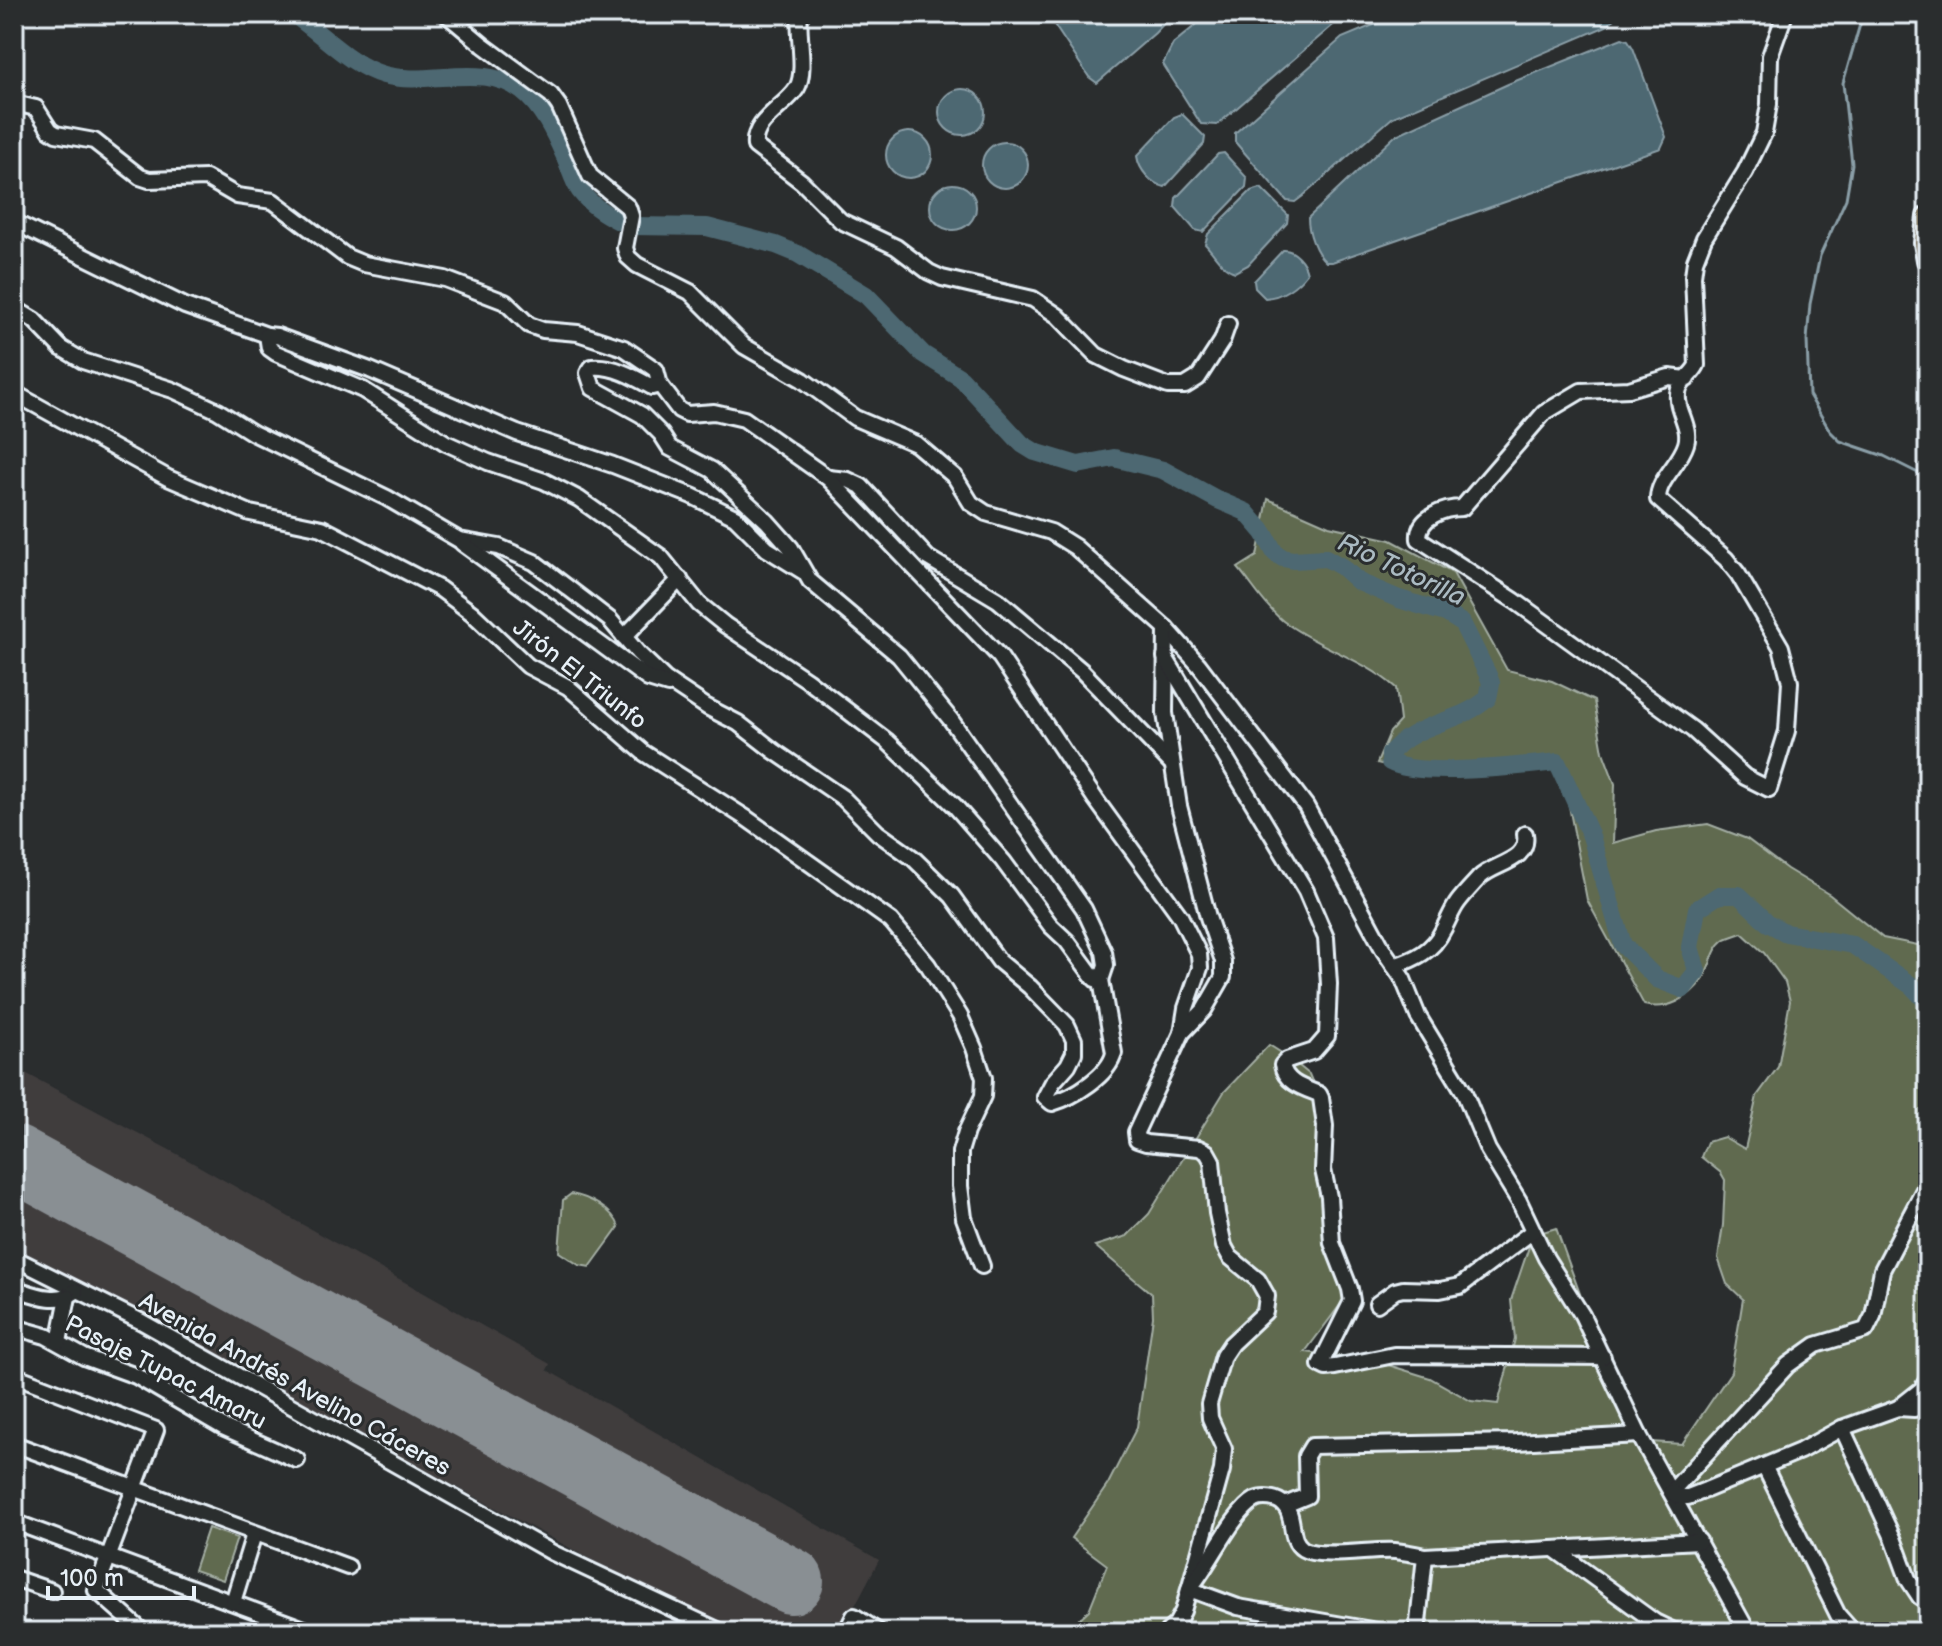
<svg xmlns="http://www.w3.org/2000/svg" width="1942" height="1646" font-family="'Balsamiq Sans',sans-serif">
	<style>
		.built { fill: #403d3e }
		.green { fill: #606a50; stroke: #a4aea4; stroke-width: 2 }
		.water { fill: #4d6872; stroke: #8b9fa8; stroke-width: 2 }
		.lines { fill: none; stroke-linecap: round; stroke-linejoin: round }
		.stream { stroke: #8b9fa8; stroke-width: 3 }
		.river { stroke: #4d6872; stroke-width: 18 }
		.runway { stroke: #898f93; stroke-width: 66 }
		.minor-casing { stroke: #e8f1f8; stroke-width: 20 }
		.highway-casing { stroke: #e8f1f8; stroke-width: 26 }
		.minor { stroke: #2a2d2e; stroke-width: 14 }
		.highway { stroke: #746b52; stroke-width: 20 }
		.labels { text-anchor: middle; stroke-width: 6; stroke-linejoin: round; paint-order: stroke }
		.street-label { font-size: 24px; fill: #e8f1f8; stroke: #2a2d2e }
		.water-label { font-size: 26px; font-style: italic; fill: #aabac2; stroke: #2a2d2e }
	</style>
	<rect width="100%" height="100%" fill="#2a2d2e"/>
	<filter id="ink" filterUnits="userSpaceOnUse"><feTurbulence type="fractalNoise" baseFrequency=".0125" numOctaves="2"/><feDisplacementMap in="SourceGraphic" scale="16" xChannelSelector="R" yChannelSelector="G"/><feConvolveMatrix kernelMatrix="1 2 1 2 8 2 1 2 1" color-interpolation-filters="sRGB"/></filter>
	<g filter="url(#ink)">
		<!-- built -->
		<polygon class="built" points="14,1067 179,1155 550,1364 547,1370 879,1560 841,1632 742,1632 596,1562 14,1248"/>
		<!-- green -->
		<g class="green">
			<path d="M1268,499L1329,526L1391,540L1453,573L1507,670L1552,681L1594,701L1603,752L1615,784L1613,843L1656,831L1708,824L1747,839L1787,869L1830,895L1883,938L1928,947V1632H1065L1089,1610L1107,1565L1071,1538L1108,1484L1137,1427L1153,1317L1152,1294L1095,1246L1127,1236L1149,1214L1224,1092L1269,1045L1288,1057L1309,1074L1319,1098L1327,1229L1349,1293L1305,1352L1372,1360L1430,1378L1471,1401L1498,1404L1515,1339L1511,1300L1533,1235L1556,1228L1614,1387L1651,1442L1682,1444L1731,1372L1743,1299L1727,1284L1718,1258L1723,1225L1725,1180L1721,1173L1701,1157L1707,1142L1724,1137L1745,1149L1757,1096L1778,1067L1790,1001L1785,982L1764,953L1742,933C1737,935 1728,937 1724,940C1712,949 1711,967 1703,979C1689,999 1667,1011 1644,1005L1587,900L1565,785L1554,766C1514,756 1498,775 1463,776C1434,776 1405,770 1377,763L1390,732L1400,721L1396,688C1362,658 1319,648 1283,621C1265,607 1252,584 1238,568L1257,556Z"/>
			<path d="M571,1194C589,1197 614,1210 619,1227L590,1267L579,1265L559,1252L563,1200Z"/>
			<polygon points="208,1528 237,1538 223,1580 194,1570"/>
		</g>
		<!-- water -->
		<g class="water">
			<polygon points="1059,14 1173,14 1155,33 1097,83 1089,77 1053,23"/>
			<polygon points="1209,14 1355,14 1339,20 1217,125 1201,124 1163,64 1173,44"/>
			<polygon points="1400,14 1617,14 1609,25 1393,117 1303,196 1295,202 1287,201 1235,142 1235,133 1342,38"/>
			<path d="M1622,38L1628,40L1633,48L1666,137L1661,148L1332,262H1326C1315,253 1308,232 1308,218L1396,135L1508,84Z"/>
			<circle cx="962" cy="112" r="23"/>
			<path d="M1182,114L1205,137L1204,144L1165,187C1151,184 1139,170 1137,156L1174,117Z"/>
			<circle cx="909" cy="155" r="23"/>
			<circle cx="1005" cy="165" r="23"/>
			<polygon points="1224,153 1247,178 1246,187 1203,232 1195,230 1175,207 1176,198 1218,154"/>
			<circle cx="953" cy="207" r="23"/>
			<path d="M1261,188L1288,215L1287,223L1248,265L1235,272C1221,268 1215,254 1205,244L1208,234L1251,191Z"/>
			<path d="M1283,250C1294,249 1305,262 1307,273C1297,286 1282,297 1265,298L1255,288L1254,281Z"/>
		</g>
		<g class="lines">
			<!-- stream -->
			<g class="stream">
				<polyline points="1863,14 1843,83 1852,164 1846,199 1820,256 1810,304 1807,340 1809,395 1830,431 1840,441 1884,456 1928,478"/>
				<polyline points="1928,677 1926,685 1928,693"/>
			</g>
			<!-- river -->
			<g class="river">
				<path d="M293,14C323,34 349,65 384,75C428,87 483,61 522,91C542,106 555,134 565,157C570,168 573,181 580,191C593,208 610,217 629,226"/>
				<path d="M632,226L707,227L776,245L798,254L866,295L923,354L961,378L1022,444L1035,452L1078,465L1114,458L1163,470L1218,500L1246,512L1264,533L1275,553L1283,558L1293,560L1326,558L1342,567L1359,582L1399,599L1446,613L1462,623L1488,675L1491,683L1488,698C1460,724 1414,722 1390,754V762C1418,778 1522,766 1557,762L1591,836L1623,945L1657,979L1683,989L1697,971L1690,947L1697,909L1719,895H1739L1768,923L1786,933L1853,945L1912,986L1928,1003"/>
			</g>
			<!-- runway -->
			<polyline class="runway" points="14,1158 791,1581"/>
			<defs>
				<g id="minor">
					<polyline points="446,14 483,45 551,95 559,106 590,176 628,207 631,216 625,248 628,257 637,265 690,292 744,346 803,380 855,418 916,444 955,477 971,503 986,513 1051,532 1075,547 1166,628 1199,665 1306,806 1384,951 1403,979 1418,1016 1464,1092 1488,1150 1519,1201 1546,1258 1582,1315 1639,1435 1748,1632"/>
					<path d="M800,14C797,35 807,70 797,88C785,107 752,121 755,146L802,182L841,221L896,247L929,272L942,278L1033,299L1058,316L1096,355L1124,369L1168,386H1185L1198,378L1222,341L1228,324"/>
					<polyline points="14,103 36,108 50,130 56,134 94,141 140,177 149,180 206,178 237,196 273,201 347,257 364,264 445,279 505,302 529,325 543,330 578,333 624,348 656,370 660,385"/>
					<polyline points="14,222 185,306 267,335"/>
					<path d="M14,308L34,320L61,348L83,361L173,390L218,411L253,433L387,498L459,540L499,547L534,562L588,603L610,620L638,653L665,679L707,707L738,723L774,751L843,798L878,833L913,858L952,896L999,961L1030,987L1067,1025L1074,1040V1053L1068,1065L1053,1082L1045,1097L1052,1103C1074,1097 1109,1075 1114,1053L1101,980"/>
					<path d="M1687,379L1669,377L1629,389L1581,391L1544,413L1462,508C1445,508 1417,517 1419,539L1515,601L1693,730L1745,777L1769,789L1787,731L1790,682L1781,647L1738,574L1726,559L1658,499C1658,479 1680,464 1686,444C1692,425 1673,408 1679,389C1682,380 1693,374 1697,365L1693,276L1695,261L1704,238L1745,172L1764,133L1769,104L1770,56L1785,14"/>
					<polyline points="14,393 168,478 250,513 322,528 440,589 472,613 528,666 568,687 644,753 746,818 891,921 928,965 960,1016 974,1048 984,1078 983,1096 966,1132 960,1152 960,1186 964,1218 982,1266"/>
					<polyline points="828,478 848,480 861,486 928,558 998,600 1082,671 1172,764"/>
					<polyline points="462,543 648,679 668,685"/>
					<path d="M804,572L767,549L735,517L692,496L613,465L517,433L370,370L277,336L267,335L269,348L276,353L363,390L446,443L488,462L544,481L579,499L661,557L699,604L725,625L807,680L887,741L955,806L1003,861L1051,926L1067,941L1095,979L1101,980L1106,965L1104,952L1084,909L951,720L899,656L810,581L791,548L767,521L712,470L670,448L661,434L642,415L593,388L588,373L592,367C613,365 634,377 652,387L660,385L679,410L687,414L714,412L744,419L828,478L1000,657L1096,800L1180,916L1199,954L1200,968L1186,1008L1182,1033"/>
					<polyline points="1166,628 1165,713 1179,806 1208,917 1223,961 1223,977 1204,1010 1182,1033 1136,1132 1137,1140 1146,1143 1199,1148 1207,1152 1212,1161 1217,1213 1224,1246 1230,1257 1258,1280 1267,1296 1265,1312 1231,1344 1223,1356 1209,1404 1210,1418 1224,1449 1222,1470 1183,1611 1176,1624 1167,1632"/>
					<polyline points="624,637 680,579"/>
					<path d="M1165,657L1306,891L1326,938L1329,984L1327,1036L1314,1051L1287,1060L1282,1065C1285,1083 1304,1088 1319,1094L1321,1098L1325,1126L1323,1170L1329,1197L1332,1243L1350,1289L1352,1301L1320,1365L1326,1368L1335,1367L1394,1355L1603,1357"/>
					<path d="M1394,966C1415,959 1433,951 1443,930C1448,921 1452,910 1458,902C1464,894 1472,886 1479,878C1493,863 1530,862 1525,834"/>
					<polyline points="14,1258 142,1322 553,1553 722,1632"/>
					<path d="M14,1288C35,1295 57,1305 76,1291"/>
					<polyline points="1377,1304 1395,1291 1403,1289 1440,1290 1460,1286 1533,1231"/>
					<polyline points="14,1327 46,1336 84,1357 136,1376 223,1427 297,1460"/>
					<polyline points="59,1342 68,1297"/>
					<polyline points="14,1375 156,1430 96,1590 143,1632"/>
					<polyline points="1898,1408 1922,1389 1928,1379"/>
					<polyline points="1842,1428 1893,1538 1908,1579 1920,1597 1928,1601"/>
					<polyline points="14,1444 348,1567"/>
					<polyline points="1764,1466 1838,1615 1853,1632"/>
					<polyline points="1671,1492 1788,1365 1816,1345 1866,1330 1873,1316 1882,1270 1928,1182"/>
					<polyline points="1671,1492 1679,1497 1688,1497 1706,1490 1800,1451 1842,1428 1898,1408 1914,1409 1928,1400"/>
					<polyline points="1285,1505 1307,1496 1306,1456 1312,1446 1516,1442 1639,1435"/>
					<polyline points="14,1522 312,1632"/>
					<polyline points="1554,1549 1655,1622 1676,1632"/>
					<polyline points="14,1578 52,1591"/>
					<polyline points="233,1602 254,1534"/>
					<polyline points="846,1632 854,1616 879,1632"/>
					<path d="M1383,1632L1238,1607L1189,1589C1208,1568 1233,1512 1255,1500C1263,1496 1278,1498 1284,1505C1296,1516 1288,1540 1303,1549C1319,1559 1374,1549 1395,1551C1405,1552 1415,1554 1425,1556L1699,1541"/>
					<polyline points="1417,1632 1425,1556"/>
				</g>
				<polyline id="highway" points="1928,217 1925,243 1928,260"/>
			</defs>
			<!-- minor casing -->
			<use href="#minor" class="minor-casing"/>
			<!-- highway casing -->
			<use href="#highway" class="highway-casing"/>
			<!-- minor -->
			<use href="#minor" class="minor"/>
			<!-- highway -->
			<use href="#highway" class="highway"/>
		</g>
	</g>
	<g class="labels">
		<!-- street labels -->
		<g class="street-label">
			<text transform="translate(580 674) rotate(38)" y="8">Jirón El Triunfo</text>
			<text transform="translate(166 1372) rotate(27)" y="8">Pasaje Tupac Amaru</text>
			<text transform="translate(295 1384) rotate(29)" y="8">Avenida Andrés Avelino Cáceres</text>
		</g>
		<!-- water labels -->
		<g class="water-label">
			<text transform="translate(1402 569) rotate(25)" y="9">Rio Totorilla</text>
		</g>
	</g>
	<!-- margin -->
	<rect width="1942" height="1646" fill="none" stroke="#2a2d2e" stroke-width="48"/>
	<rect x="24" y="24" width="1894" height="1598" fill="none" stroke="#e8f1f8" stroke-width="3" filter="url(#ink)"/>
	<!-- scale -->
	<path d="M48 1586v12h146v-12" fill="none" stroke="#e8f1f8" stroke-width="4"/>
	<text x="60" y="1586" font-size="24" fill="#e8f1f8" stroke="#2a2d2e" stroke-width="6" paint-order="stroke">100 m</text>
</svg>
